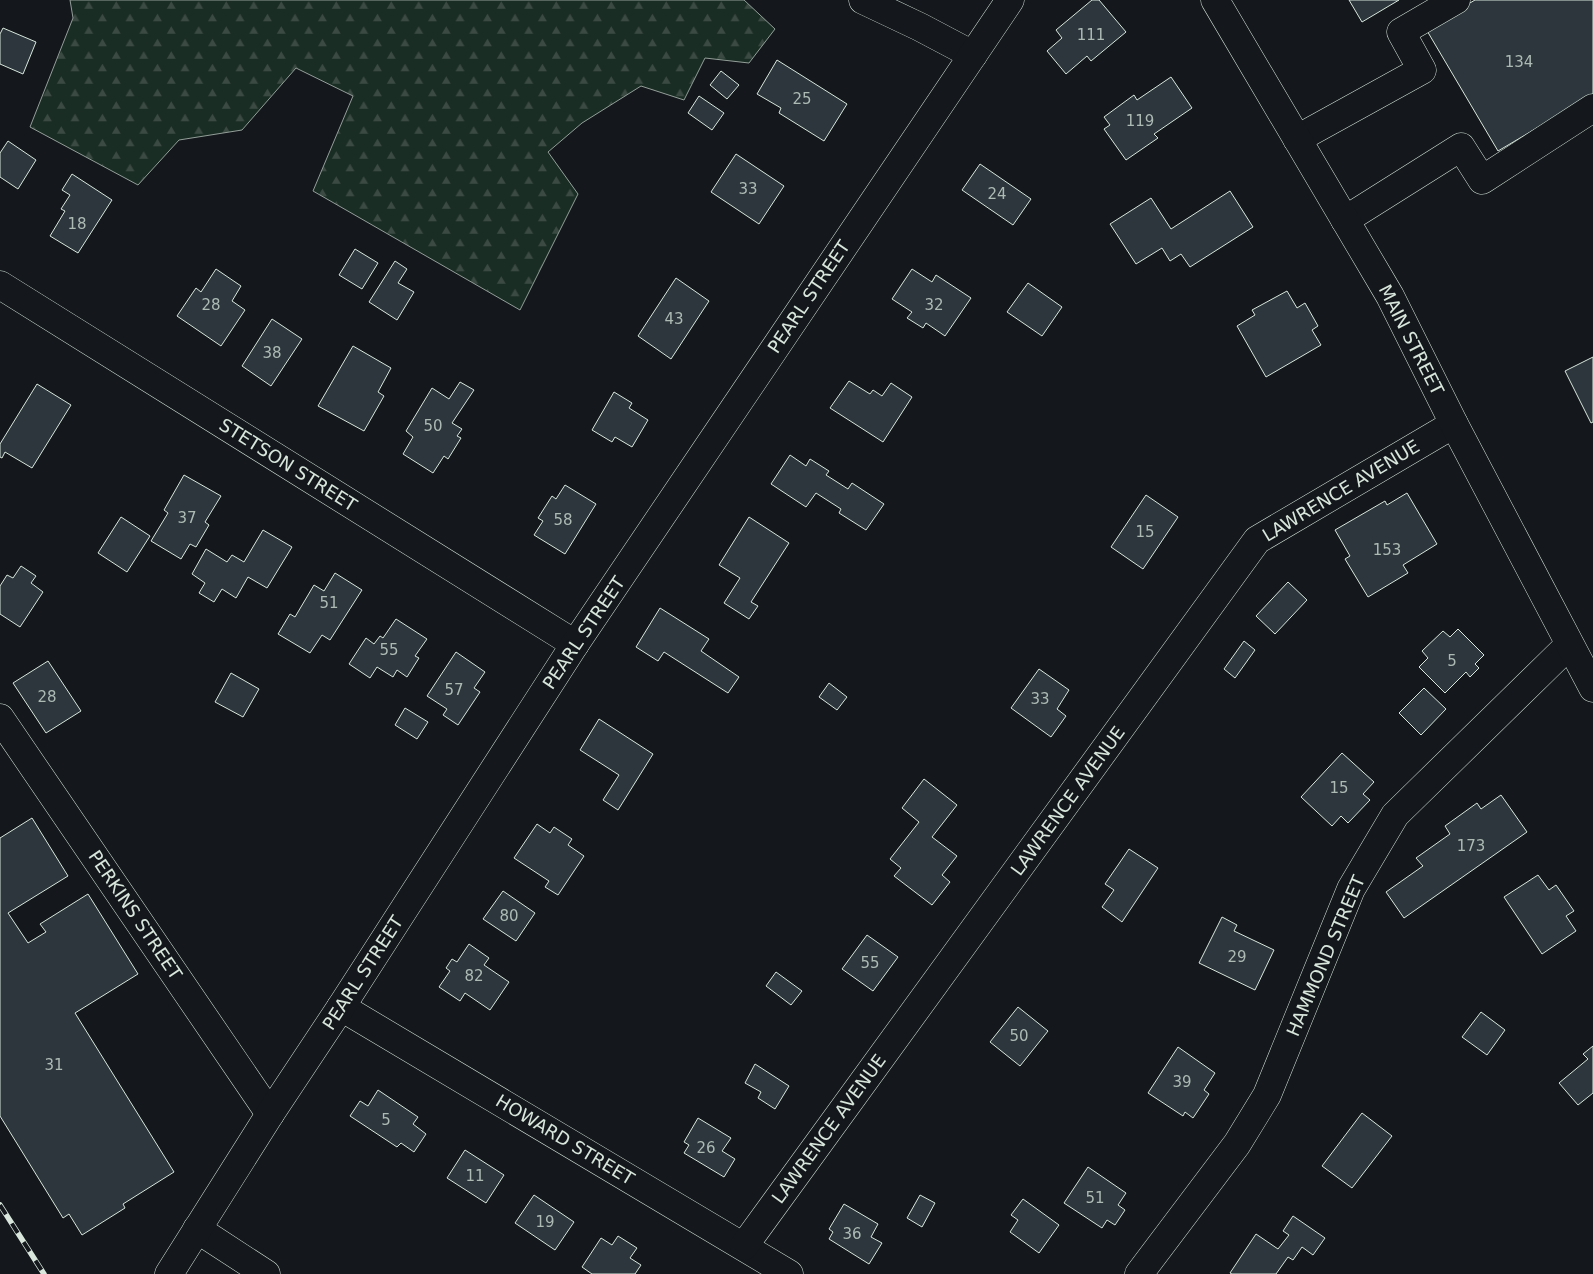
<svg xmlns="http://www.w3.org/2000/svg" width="1593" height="1274" font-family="'DejaVu Sans',sans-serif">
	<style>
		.forest { fill: url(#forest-firs); stroke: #939e99 }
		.building { fill: #2c363c; stroke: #d8e6dc }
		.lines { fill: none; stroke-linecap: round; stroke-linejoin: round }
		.minor-casing { stroke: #d8e6dc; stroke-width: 29 }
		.major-casing { stroke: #d8e6dc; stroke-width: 29 }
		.minor { stroke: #14181c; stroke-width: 28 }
		.major { stroke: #14181c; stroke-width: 28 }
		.rail-casing { stroke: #d8e6dc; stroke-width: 5.5 }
		.rail { stroke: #14181c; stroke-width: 4; stroke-dasharray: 11; stroke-linecap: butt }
		.labels { text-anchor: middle; stroke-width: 4; stroke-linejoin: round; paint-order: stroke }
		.number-label { font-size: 15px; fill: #adbab4 }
		.street-label { font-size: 18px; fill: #d8e6dc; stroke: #14181c }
	</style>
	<defs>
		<pattern id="forest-firs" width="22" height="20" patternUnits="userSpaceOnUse" patternTransform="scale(1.25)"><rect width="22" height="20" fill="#1a2d24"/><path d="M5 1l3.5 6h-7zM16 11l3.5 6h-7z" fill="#3b4b43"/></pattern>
	</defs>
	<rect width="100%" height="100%" fill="#14181c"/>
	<!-- forest -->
	<polygon class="forest" points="70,0 744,0 775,29 749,63 705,58 684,100 641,86 582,123 548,152 578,194 520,310 313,191 353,96 296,68 242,130 179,140 138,185 30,127 73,18"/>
	<!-- building -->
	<g class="building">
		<polygon points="1092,0 1099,0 1126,32 1091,61 1087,56 1066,74 1047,51 1062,38 1056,30"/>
		<polygon points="1349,0 1399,0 1362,22"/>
		<polygon points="1475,0 1593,0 1593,95 1498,151 1426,29"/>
		<polygon points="3,28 36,42 23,74 0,64 0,34"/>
		<polygon points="777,60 847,104 824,141 779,113 781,108 757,94"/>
		<polygon points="721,71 739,85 727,99 710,85"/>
		<polygon points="1171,77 1192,108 1154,134 1158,138 1126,160 1104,129 1110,125 1104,117 1134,95 1137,100"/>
		<polygon points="699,96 724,113 712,130 688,113"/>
		<polygon points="8,141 36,160 18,189 0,177 0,153"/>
		<polygon points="736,154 784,186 759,224 711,192"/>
		<polygon points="980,164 1031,199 1013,225 962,190"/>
		<polygon points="72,174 112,200 78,253 50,236 65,211 61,209 70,195 62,190"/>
		<polygon points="1230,191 1253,227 1190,267 1181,254 1170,261 1162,248 1136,264 1110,224 1151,198 1171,229"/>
		<polygon points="355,249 378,263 362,289 339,275"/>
		<polygon points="395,261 407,269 398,283 414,292 397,320 369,302"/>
		<polygon points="216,269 241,286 232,301 245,310 221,346 177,316 196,288 201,292"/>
		<polygon points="912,269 932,282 936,275 971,298 945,336 926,323 923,328 907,318 912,312 892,299"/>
		<polygon points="676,278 709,301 671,359 638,336"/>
		<polygon points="1028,283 1062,307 1042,336 1007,312"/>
		<polygon points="1287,291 1297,308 1305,303 1318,326 1312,330 1321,345 1266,377 1237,326 1255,315 1252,310"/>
		<polygon points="272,319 302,339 271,386 242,366"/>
		<polygon points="353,346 391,368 378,392 384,396 364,431 318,406"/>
		<polygon points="1593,357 1593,422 1591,423 1565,371"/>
		<polygon points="849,381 870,394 873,390 882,396 891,383 912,397 883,442 830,408"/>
		<polygon points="460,382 474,390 452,423 462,429 457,436 461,438 448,459 444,456 433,473 403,454 413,437 406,431 432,388 449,399"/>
		<polygon points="37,384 71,405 32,468 5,452 2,458 0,457 0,444"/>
		<polygon points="614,392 632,403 629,408 648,420 632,447 615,437 612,442 592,430"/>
		<polygon points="790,455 806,466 810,459 829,471 826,475 848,489 852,483 884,504 866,530 839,513 841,509 816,493 806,507 771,484"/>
		<polygon points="184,475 221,496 205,522 209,525 196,547 190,544 181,559 151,541 168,513 164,510"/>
		<polygon points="565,485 596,504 565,554 534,535 543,521 538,518 552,496 556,499"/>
		<polygon points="1407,493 1437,544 1403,565 1408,573 1368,597 1345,559 1350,556 1335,530 1385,501 1387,505"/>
		<polygon points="1146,495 1178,517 1143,569 1111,547"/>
		<polygon points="121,517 150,536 127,572 98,553"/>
		<polygon points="749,517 789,543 751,602 758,606 749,619 724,603 740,578 719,565"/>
		<polygon points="263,530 292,547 267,588 248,577 236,598 222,589 214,602 199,593 205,583 192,574 206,549 227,562 232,555 244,562"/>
		<polygon points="21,566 36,576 31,583 43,592 20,627 0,614 0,586 7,575 13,578"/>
		<polygon points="335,573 362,590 330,640 322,635 310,653 278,634 290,614 295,617 314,585 324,591"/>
		<polygon points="1288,582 1307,600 1275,634 1256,616"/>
		<polygon points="660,608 709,639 701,651 739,677 728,693 664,652 658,661 636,647"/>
		<polygon points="396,619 427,639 415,656 419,658 407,677 397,670 393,677 377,667 370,678 349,664 366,638 374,644 380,636 383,638"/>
		<polygon points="1458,629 1484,655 1475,664 1479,668 1470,677 1466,672 1445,693 1419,667 1428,658 1422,651 1443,631 1450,637"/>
		<polygon points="1244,641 1255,650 1235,678 1224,669"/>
		<polygon points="456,652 485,672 474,688 480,692 458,725 443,715 447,709 427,696"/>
		<polygon points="48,661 81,711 46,733 13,683"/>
		<polygon points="1039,669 1069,690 1057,709 1066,716 1051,737 1011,708"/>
		<polygon points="231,673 259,689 243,717 215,702"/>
		<polygon points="829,683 847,697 837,710 819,697"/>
		<polygon points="1424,688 1446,709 1421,735 1399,713"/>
		<polygon points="405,708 428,722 417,739 395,725"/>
		<polygon points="599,719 653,754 618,810 603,800 619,775 580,750"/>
		<polygon points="1342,753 1374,782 1363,794 1370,800 1348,823 1341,816 1332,826 1301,797"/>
		<polygon points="924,779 957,805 932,837 957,856 942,875 950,882 932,905 894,876 901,868 890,859 919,822 902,808"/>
		<polygon points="1501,795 1527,832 1404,918 1386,892 1423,866 1416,858 1450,834 1445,826 1477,803 1481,809"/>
		<polygon points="32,818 68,876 8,913 28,943 46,932 40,924 88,894 138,974 75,1013 174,1172 123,1204 125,1208 82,1235 69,1214 63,1218 0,1116 0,838"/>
		<polygon points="537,824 550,833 554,827 572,839 568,845 584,856 558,895 545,887 549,881 514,858"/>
		<polygon points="1129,849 1158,868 1122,922 1102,907 1114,890 1105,884"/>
		<polygon points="1538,875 1549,890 1556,885 1574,911 1566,916 1576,931 1542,954 1504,897"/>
		<polygon points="503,891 535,913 516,941 483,919"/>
		<polygon points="1222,917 1237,925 1234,931 1274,950 1255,990 1199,963"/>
		<polygon points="867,935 898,957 873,991 842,969"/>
		<polygon points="469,944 489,958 484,965 509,982 490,1010 465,993 460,1001 439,987 450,971 446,968 452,959 457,962"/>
		<polygon points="776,972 802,991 791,1005 766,986"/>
		<polygon points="1018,1007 1048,1031 1020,1066 990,1042"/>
		<polygon points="1481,1012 1505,1030 1487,1055 1462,1037"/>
		<polygon points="1593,1046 1593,1093 1578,1105 1559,1083 1588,1059 1583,1054"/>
		<polygon points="1178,1047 1215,1073 1204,1090 1209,1094 1193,1118 1185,1112 1183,1116 1148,1093"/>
		<polygon points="755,1064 789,1086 775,1109 758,1098 761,1092 745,1083"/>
		<polygon points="378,1090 418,1117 413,1124 426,1134 414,1152 401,1143 397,1147 350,1116 360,1101 368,1106"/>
		<polygon points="1362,1113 1392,1136 1352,1188 1322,1166"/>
		<polygon points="698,1118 731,1138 722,1151 735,1159 724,1177 684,1153 689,1145 684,1142"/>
		<polygon points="465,1150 504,1175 486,1203 447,1178"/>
		<polygon points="1088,1167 1126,1193 1118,1205 1125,1210 1115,1225 1107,1220 1102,1228 1064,1203"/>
		<polygon points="534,1195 574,1222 555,1250 515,1223"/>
		<polygon points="920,1195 935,1203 922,1227 907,1218"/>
		<polygon points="1023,1199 1059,1225 1039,1253 1010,1232 1018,1220 1011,1215"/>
		<polygon points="844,1204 878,1224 871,1237 882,1243 869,1264 829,1239 833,1232 829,1229"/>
		<polygon points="1293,1216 1325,1238 1313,1255 1302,1247 1293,1260 1288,1257 1276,1274 1232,1274 1230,1273 1256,1234 1278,1249 1289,1235 1283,1231"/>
		<polygon points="618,1236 637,1248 630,1258 641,1265 635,1274 592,1274 582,1267 601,1238 612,1245"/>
	</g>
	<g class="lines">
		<defs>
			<g id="minor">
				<polyline points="863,0 920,27 973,55"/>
				<polyline points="1297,139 1422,70 1401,32 1456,0"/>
				<polyline points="1345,220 1461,147 1482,180 1593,108"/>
				<polyline points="0,285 575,644"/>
				<polyline points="0,718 270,1114"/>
				<polyline points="341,1007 789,1274"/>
				<polyline points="197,1229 266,1274"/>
				<polyline points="744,1246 1257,540 1454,424"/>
				<polyline points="169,1274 270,1114 341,1007 575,644 1010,0"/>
				<polyline points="1139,1274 1237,1144 1267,1095 1351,889 1395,815 1569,645"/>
			</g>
			<polyline id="major" points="1215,0 1390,296 1454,424 1593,688"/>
		</defs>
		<!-- minor casing -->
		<use href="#minor" class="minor-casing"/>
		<!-- major casing -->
		<use href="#major" class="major-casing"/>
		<!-- minor -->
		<use href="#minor" class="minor"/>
		<!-- major -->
		<use href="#major" class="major"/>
		<defs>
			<polyline id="rail" points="0,1205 44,1274"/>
		</defs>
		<!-- rail casing -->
		<use href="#rail" class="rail-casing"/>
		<!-- rail -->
		<use href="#rail" class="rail"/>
	</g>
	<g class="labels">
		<!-- number labels -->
		<g class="number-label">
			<text x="1091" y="40">111</text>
			<text x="1519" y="67">134</text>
			<text x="802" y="104">25</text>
			<text x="1140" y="126">119</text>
			<text x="748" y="194">33</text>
			<text x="997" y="199">24</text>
			<text x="77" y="229">18</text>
			<text x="211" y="310">28</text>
			<text x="934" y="310">32</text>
			<text x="674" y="324">43</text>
			<text x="272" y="358">38</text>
			<text x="433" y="431">50</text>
			<text x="187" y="523">37</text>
			<text x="563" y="525">58</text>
			<text x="1145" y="537">15</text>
			<text x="1387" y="555">153</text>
			<text x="329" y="608">51</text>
			<text x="389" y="655">55</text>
			<text x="1452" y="666">5</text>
			<text x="454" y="695">57</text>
			<text x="47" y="702">28</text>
			<text x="1040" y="704">33</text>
			<text x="1339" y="793">15</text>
			<text x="1471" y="851">173</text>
			<text x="509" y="921">80</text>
			<text x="1237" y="962">29</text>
			<text x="870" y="968">55</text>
			<text x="474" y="981">82</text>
			<text x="1019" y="1041">50</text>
			<text x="54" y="1070">31</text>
			<text x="1182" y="1087">39</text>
			<text x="386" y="1125">5</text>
			<text x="706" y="1153">26</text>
			<text x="475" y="1181">11</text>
			<text x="1095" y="1203">51</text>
			<text x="545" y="1227">19</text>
			<text x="852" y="1239">36</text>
		</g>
		<!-- street labels -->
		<g class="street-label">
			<text transform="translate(809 297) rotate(-56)" y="6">PEARL STREET</text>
			<text transform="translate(1411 340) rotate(63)" y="6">MAIN STREET</text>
			<text transform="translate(288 465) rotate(32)" y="6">STETSON STREET</text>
			<text transform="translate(1341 491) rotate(-31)" y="6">LAWRENCE AVENUE</text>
			<text transform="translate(584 633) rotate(-56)" y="6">PEARL STREET</text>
			<text transform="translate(1068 801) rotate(-54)" y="6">LAWRENCE AVENUE</text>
			<text transform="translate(135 915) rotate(56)" y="6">PERKINS STREET</text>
			<text transform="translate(1326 956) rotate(-67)" y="6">HAMMOND STREET</text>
			<text transform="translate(363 973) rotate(-57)" y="6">PEARL STREET</text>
			<text transform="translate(829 1129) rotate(-54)" y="6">LAWRENCE AVENUE</text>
			<text transform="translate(565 1140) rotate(31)" y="6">HOWARD STREET</text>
		</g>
	</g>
</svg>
